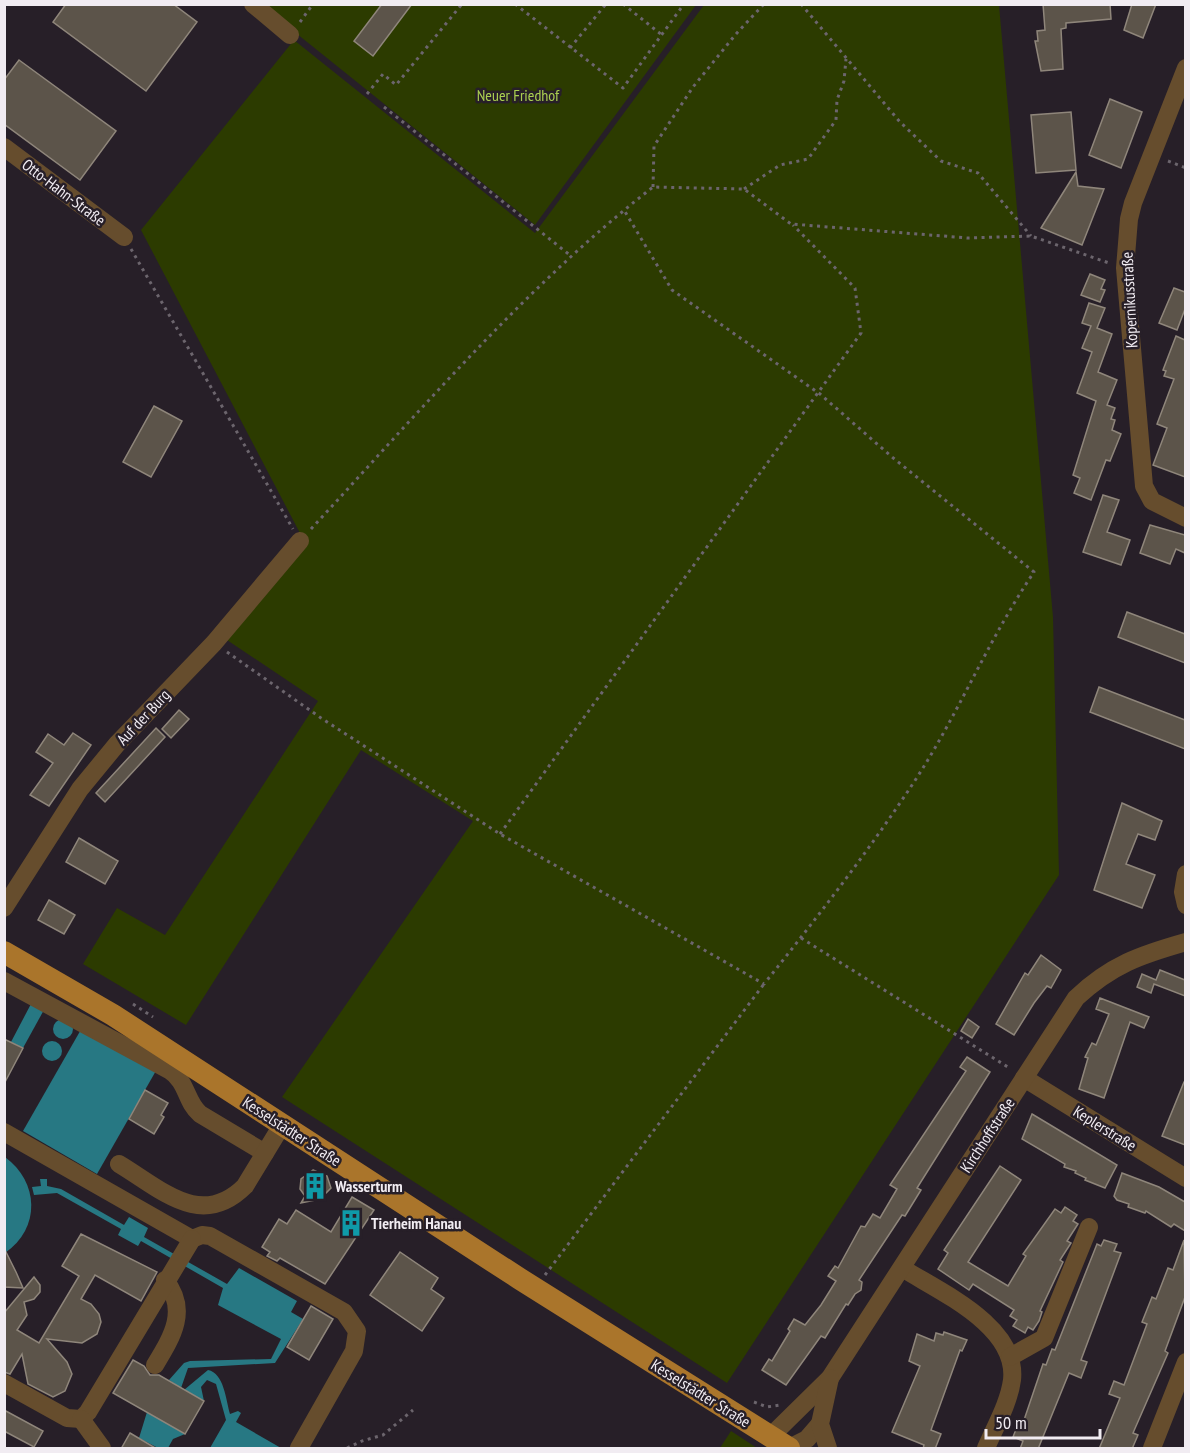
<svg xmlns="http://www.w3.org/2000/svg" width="1190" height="1453" font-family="'PT Sans Narrow',sans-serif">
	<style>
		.green { fill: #2c3b00 }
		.water { fill: #277883 }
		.building { fill: #5c544a; stroke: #8f867b; stroke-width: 1.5 }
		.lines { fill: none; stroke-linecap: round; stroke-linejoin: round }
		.path { stroke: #6c656d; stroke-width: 3; stroke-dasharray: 3 4.5; stroke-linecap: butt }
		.minor { stroke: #664d2d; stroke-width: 18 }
		.major { stroke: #aa752b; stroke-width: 22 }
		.labels { text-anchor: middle; stroke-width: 5; stroke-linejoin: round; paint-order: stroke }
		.park-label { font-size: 16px; fill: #aacf50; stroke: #271f28 }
		.street-label { font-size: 16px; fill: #f1ecf2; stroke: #271f28 }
		.poi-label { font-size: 16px; font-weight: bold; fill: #f1ecf2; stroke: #271f28; text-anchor: start }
	</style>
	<rect width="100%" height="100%" fill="#271f28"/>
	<!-- green -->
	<g class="green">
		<polygon points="261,5 696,5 535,225"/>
		<polygon points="704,5 999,5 1053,617 1059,875 727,1383 282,1097 473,821 361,750 186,1025 83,964 117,908 165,935 318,701 221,636 302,537 141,230 294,40 535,233"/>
		<polygon points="731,1431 757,1448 720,1448"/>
	</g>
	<!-- water -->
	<g class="water">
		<polygon points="32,1002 45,1008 23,1048 11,1042"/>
		<circle cx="63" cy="1029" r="10"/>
		<polygon points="83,1026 157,1069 97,1174 23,1131"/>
		<circle cx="52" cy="1051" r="10"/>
		<path d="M5,1157C39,1182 41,1228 5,1253Z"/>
		<polygon points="40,1179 47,1179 47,1186 61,1189 124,1225 129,1217 148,1228 144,1237 227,1284 239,1268 297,1301 291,1312 303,1319 275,1363 188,1368 181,1388 169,1380 184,1363 190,1361 271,1359 281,1339 218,1305 223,1288 141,1241 138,1246 118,1235 121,1229 57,1193 34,1195 32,1187 41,1186"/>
		<path d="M208,1370C224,1373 226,1400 230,1414L238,1411L241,1413L236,1422L281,1448H210L226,1420L216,1384L207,1380L201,1387L204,1401L184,1390Z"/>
		<polygon points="147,1412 185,1434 173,1439 168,1448 158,1448 139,1438"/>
	</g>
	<!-- building -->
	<g class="building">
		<polygon points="66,4 173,4 197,22 146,91 53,22"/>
		<polygon points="382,4 412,4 373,56 354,41"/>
		<polygon points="1043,4 1110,4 1111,19 1066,23 1066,28 1061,29 1063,69 1041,71 1035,41 1038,41 1037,31 1045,30"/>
		<polygon points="1132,4 1156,4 1143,38 1124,30"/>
		<polygon points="19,60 116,131 80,180 4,124 4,80"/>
		<polygon points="1110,99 1142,112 1121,168 1089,155"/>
		<polygon points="1071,112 1076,170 1036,173 1031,115"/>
		<polygon points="1076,172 1078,186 1104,189 1082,245 1041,228"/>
		<polygon points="1090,274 1105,280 1101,289 1105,290 1100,302 1081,295"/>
		<polygon points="1174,288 1185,292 1185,309 1177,330 1159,323"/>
		<polygon points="1089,303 1105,308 1097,328 1112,334 1098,372 1117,380 1107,405 1115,408 1111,419 1115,420 1112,430 1121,434 1110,461 1106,460 1091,500 1074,493 1080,478 1073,475 1096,401 1077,393 1092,352 1082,348 1091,326 1082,323"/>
		<polygon points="1176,336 1185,340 1185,477 1153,465 1167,428 1157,424 1174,379 1164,376 1166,371 1163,370"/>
		<polygon points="154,406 182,421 151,477 123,462"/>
		<polygon points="1103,495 1119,500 1107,532 1130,540 1121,565 1083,552"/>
		<polygon points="1150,525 1185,535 1185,553 1176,549 1170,564 1140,553"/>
		<polygon points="1127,612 1185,634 1185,663 1118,637"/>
		<polygon points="1099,687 1185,720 1185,749 1090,712"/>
		<polygon points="179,710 189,719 171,738 162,729"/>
		<polygon points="156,728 165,737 105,802 96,793"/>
		<polygon points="73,733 91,745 49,806 30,795 53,763 36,752 48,734 64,745"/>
		<polygon points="1122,803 1162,821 1155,840 1138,834 1126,864 1155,875 1142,908 1094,890"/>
		<polygon points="79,838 118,861 105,884 66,862"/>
		<polygon points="49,900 75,915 64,934 38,920"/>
		<polygon points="1041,955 1061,970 1051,988 1047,986 1034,1003 1014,1035 996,1024 1025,973 1028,975"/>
		<polygon points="1160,970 1185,980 1185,996 1154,984 1151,993 1137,987 1142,974 1156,980"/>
		<polygon points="1100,998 1149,1017 1144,1028 1130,1022 1104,1098 1079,1089 1088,1058 1085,1057 1092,1043 1096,1045 1109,1014 1096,1009"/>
		<polygon points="968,1019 979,1027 972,1038 961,1031"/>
		<polygon points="4,1039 23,1048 4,1084"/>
		<polygon points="967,1057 990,1072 917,1188 921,1190 905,1216 902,1215 859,1280 862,1282 861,1290 855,1294 848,1305 846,1304 825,1338 821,1336 786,1385 762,1370 769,1359 772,1361 790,1331 788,1329 794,1319 805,1325 821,1305 836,1281 828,1276 835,1266 838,1268 861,1226 865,1227 873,1214 880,1218 897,1189 890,1185 966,1071 960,1067"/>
		<polygon points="1184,1082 1185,1082 1185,1145 1162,1136"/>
		<polygon points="145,1090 168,1103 161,1115 164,1117 154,1134 129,1119"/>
		<polygon points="1032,1114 1117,1165 1105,1188 1085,1180 1086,1178 1075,1173 1076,1171 1064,1167 1065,1164 1022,1139"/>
		<polygon points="1000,1166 1021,1180 968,1262 1008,1286 1026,1256 1023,1254 1055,1209 1061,1213 1065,1207 1077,1215 1073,1221 1078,1224 1067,1241 1071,1243 1060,1260 1063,1262 1040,1311 1042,1312 1039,1321 1033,1330 1028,1327 1025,1333 1013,1326 1017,1320 1010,1316 1014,1310 973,1284 969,1290 938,1269 948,1253 944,1250"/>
		<polygon points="313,1170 327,1176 331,1188 320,1199 301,1203 305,1196 300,1189 301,1179"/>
		<polygon points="1122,1173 1159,1187 1185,1202 1185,1231 1174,1224 1171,1227 1146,1211 1145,1213 1128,1207 1129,1204 1117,1200 1114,1196"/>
		<polygon points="352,1197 374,1210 325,1284 280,1258 277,1261 267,1256 270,1252 262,1247 279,1219 287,1224 296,1210 331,1232"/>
		<polygon points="81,1234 157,1272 141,1301 95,1275 81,1299 91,1304 99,1314 101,1322 97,1334 82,1343 47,1339 67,1362 72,1374 65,1391 53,1397 28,1384 22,1354 10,1374 4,1372 4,1313 34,1277 40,1285 40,1292 34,1299 24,1302 27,1315 17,1330 39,1343 79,1276 62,1266"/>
		<polygon points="1104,1240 1117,1244 1114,1251 1121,1253 1081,1360 1087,1362 1081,1378 1069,1373 1038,1449 1020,1449 1023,1441 1013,1437 1018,1424 1022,1426 1043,1364 1046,1365 1052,1349 1055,1350 1097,1244 1101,1246"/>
		<polygon points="1184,1240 1185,1297 1165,1351 1168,1353 1133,1433 1138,1435 1132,1449 1099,1449 1120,1398 1109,1394 1114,1381 1124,1385 1147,1324 1142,1322 1152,1297 1156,1299 1168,1268 1173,1270"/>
		<polygon points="4,1248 16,1272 23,1288 4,1287"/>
		<polygon points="400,1252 438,1278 431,1289 444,1298 422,1331 370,1295"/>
		<polygon points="311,1306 333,1319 309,1360 287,1347"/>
		<polygon points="944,1332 967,1340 962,1351 960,1350 931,1430 941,1434 935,1449 923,1449 924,1445 892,1432 920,1366 909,1361 917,1334 934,1341 936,1333 943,1335"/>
		<polygon points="133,1360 144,1366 150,1375 159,1375 204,1401 185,1434 113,1393"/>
		<polygon points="4,1410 43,1431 34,1447 4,1431"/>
		<polygon points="130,1433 157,1449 121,1449"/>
	</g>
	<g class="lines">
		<!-- path -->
		<g class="path">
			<polyline points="515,4 623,88 684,4"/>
			<polyline points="623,4 662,35"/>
			<polyline points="801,4 900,122 941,161 978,173 1031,236"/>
			<polyline points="300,22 313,4"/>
			<polyline points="570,48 606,4"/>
			<polyline points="367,94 383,74 396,85 462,4"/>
			<polyline points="384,107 571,256"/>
			<polyline points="1168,161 1186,168"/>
			<polyline points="653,187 654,146 693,87 736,34 764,4"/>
			<polyline points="744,189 780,165 808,159 836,120 837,100 844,81 846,59"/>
			<polyline points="131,249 293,529"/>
			<path d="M311,529C420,411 526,286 653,187L744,189L791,224L968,238L1031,236L1109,263"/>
			<path d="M227,652L321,718L500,834L764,984C816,919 868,852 914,782C958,715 988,640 1034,572L892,457L820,394L672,290L624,210"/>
			<polyline points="500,834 861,333 855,288 793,225"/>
			<polyline points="801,938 1011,1069"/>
			<polyline points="133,1004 153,1017"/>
			<polyline points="545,1275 764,984"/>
			<polyline points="754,1402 767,1407 780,1405"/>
			<polyline points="347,1448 362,1441 383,1435 413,1410"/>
		</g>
		<!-- minor -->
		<g class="minor">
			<polyline points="253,4 290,35"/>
			<polyline points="1186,68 1133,203 1129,219 1125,268 1144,486 1152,501 1186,518"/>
			<polyline points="4,147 124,237"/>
			<polyline points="1186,874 1183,892 1186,905"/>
			<polyline points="4,908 80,789 117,744 214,643 300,541"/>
			<path d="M4,981L169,1070C188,1082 185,1101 200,1114L265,1153"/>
			<polyline points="1024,1078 1186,1178"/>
			<polyline points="4,1132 192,1239 202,1235 210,1236 344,1312 357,1331 354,1351 299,1448"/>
			<path d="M119,1164C161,1189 201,1230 245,1186L282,1125"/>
			<path d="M902,1268C940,1292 1018,1326 1012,1380C1009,1403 995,1427 986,1448"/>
			<polyline points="1010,1357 1044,1338 1089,1227"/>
			<path d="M155,1365C172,1337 189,1310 165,1280"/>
			<polyline points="4,1383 67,1418 81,1419 88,1412 192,1239"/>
			<polyline points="81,1419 102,1448"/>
			<path d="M770,1437L830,1378L1076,998C1111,965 1140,955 1186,942"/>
			<polyline points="789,1448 807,1439 820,1424"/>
			<polyline points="828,1448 820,1424 830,1378"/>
			<polyline points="1152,1448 1186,1362"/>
		</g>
		<!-- major -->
		<polyline class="major" points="4,952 113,1015 520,1279 789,1448"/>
	</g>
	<!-- icons -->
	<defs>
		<symbol id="building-bare" viewBox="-9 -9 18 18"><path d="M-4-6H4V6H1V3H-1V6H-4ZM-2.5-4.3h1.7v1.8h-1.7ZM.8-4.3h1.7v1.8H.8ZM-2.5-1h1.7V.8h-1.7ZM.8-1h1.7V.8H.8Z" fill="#0f9aa8" stroke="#271f28" stroke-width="2.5" paint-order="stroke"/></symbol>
	</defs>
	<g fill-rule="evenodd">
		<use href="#building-bare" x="296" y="1167" width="38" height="38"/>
		<use href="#building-bare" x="332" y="1204" width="38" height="38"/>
	</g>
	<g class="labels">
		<!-- park labels -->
		<g class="park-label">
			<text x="518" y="101">Neuer Friedhof</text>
		</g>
		<!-- street labels -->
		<g class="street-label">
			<text transform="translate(64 192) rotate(37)" y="6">Otto-Hahn-Straße</text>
			<text transform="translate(1129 300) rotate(-93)" y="6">Kopernikusstraße</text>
			<text transform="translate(143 717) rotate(-47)" y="6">Auf der Burg</text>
			<text transform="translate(1105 1128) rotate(32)" y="6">Keplerstraße</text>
			<text transform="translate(292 1131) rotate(33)" y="6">Kesselstädter Straße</text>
			<text transform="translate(987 1135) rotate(-57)" y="6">Kirchhoffstraße</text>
			<text transform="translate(701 1393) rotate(32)" y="6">Kesselstädter Straße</text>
		</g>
		<!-- poi labels -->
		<g class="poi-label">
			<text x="335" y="1192">Wasserturm</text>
			<text x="371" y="1229">Tierheim Hanau</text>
		</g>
	</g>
	<!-- border -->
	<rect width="1190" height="1453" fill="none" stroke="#f1ecf2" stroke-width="12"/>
	<!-- scale -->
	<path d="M986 1429v9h114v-9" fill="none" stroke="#f1ecf2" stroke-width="3"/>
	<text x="995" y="1429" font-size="18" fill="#f1ecf2" stroke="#271f28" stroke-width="4.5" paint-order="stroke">50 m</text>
</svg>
